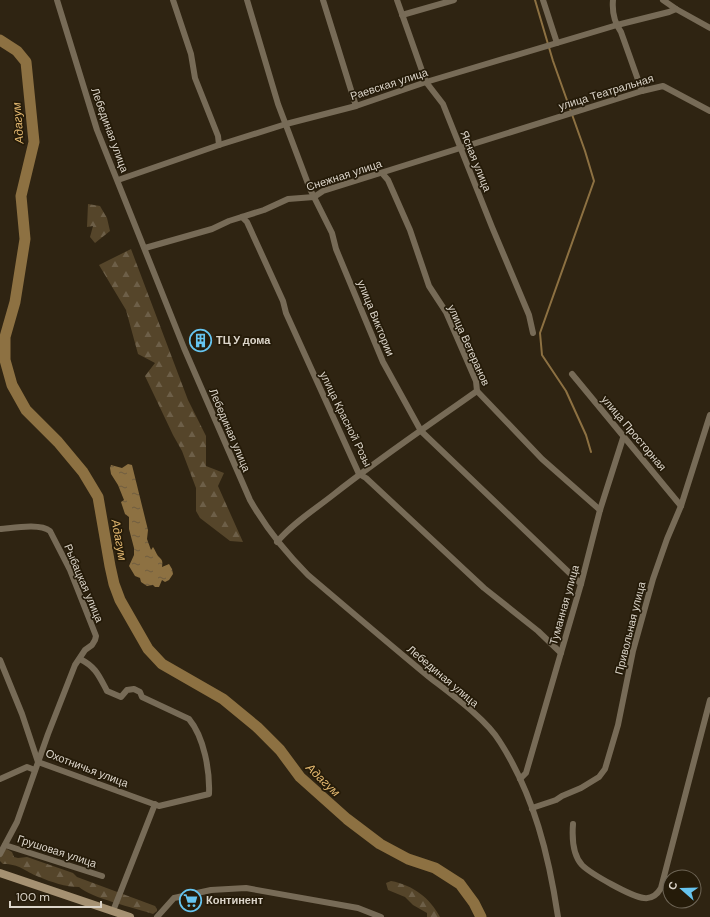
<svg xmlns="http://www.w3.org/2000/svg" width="710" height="917" font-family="'DM Sans',sans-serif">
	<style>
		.forest { fill: url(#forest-firs) }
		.water { fill: url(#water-ripples) }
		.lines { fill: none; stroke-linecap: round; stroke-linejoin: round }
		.stream { stroke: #8d7142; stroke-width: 2 }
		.river { stroke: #8d7142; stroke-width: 11 }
		.minor { stroke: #776b57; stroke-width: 6 }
		.secondary { stroke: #a59172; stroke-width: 8 }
		.labels { text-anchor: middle; stroke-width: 3.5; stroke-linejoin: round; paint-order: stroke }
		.street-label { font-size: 11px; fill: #dcd5ca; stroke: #251b09 }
		.poi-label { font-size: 11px; font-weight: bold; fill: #dcd5ca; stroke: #251b09; text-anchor: start }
		.water-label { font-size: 12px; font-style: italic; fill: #e3b870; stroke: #251b09 }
	</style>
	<defs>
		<pattern id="forest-firs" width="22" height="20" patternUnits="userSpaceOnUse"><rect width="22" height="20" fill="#55452a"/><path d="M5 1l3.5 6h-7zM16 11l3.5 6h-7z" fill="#6d5f48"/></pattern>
		<pattern id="water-ripples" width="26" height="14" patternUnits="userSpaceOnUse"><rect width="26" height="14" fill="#8d7142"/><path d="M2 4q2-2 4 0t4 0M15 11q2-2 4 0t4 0" fill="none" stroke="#6f5d40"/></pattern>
	</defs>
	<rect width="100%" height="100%" fill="#2f2412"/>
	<!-- forest -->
	<g class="forest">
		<polygon points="88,204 100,206 107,218 110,231 95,243 90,237 93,226 87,227"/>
		<polygon points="131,249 188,400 206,436 206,466 224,473 218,486 243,542 230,541 200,518 196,511 196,488 182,451 173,435 145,376 155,363 138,354 126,310 99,265"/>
		<path d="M7,849L12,852L14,857L18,858L27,857L73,873L77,877L155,906L157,909V911L153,914C135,908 91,898 79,887C66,887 51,882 39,877C24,871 20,864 3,864L0,861V857L4,850Z"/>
		<path d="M391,881C413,885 430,898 440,917H427V913L413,905L405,897L388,890L386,883Z"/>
	</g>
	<!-- water -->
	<path class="water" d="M128,464L132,465L148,530L147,539L151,550L153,547C155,550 156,553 158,556C162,560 163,560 162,567L169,564L172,569L173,574L169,580L165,582L162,580L159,587H155L153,585L147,586L141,582L140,578L135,576L129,566L134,555V548L129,529V517L125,514L121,502L124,500L118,485L111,474L110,468L111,465L122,468Z"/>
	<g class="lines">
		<!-- stream -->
		<polyline class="stream" points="535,0 553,61 585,151 594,181 540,333 542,355 566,391 586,435 591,452"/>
		<!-- river -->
		<polyline class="river" points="0,40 17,51 26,62 34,142 21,196 25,239 15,302 5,337 5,360 12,385 26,410 58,442 83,472 98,497 110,566 114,584 120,600 148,649 162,664 223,699 257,727 280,750 300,777 347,819 380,844 408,859 435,868 460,884 474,903 481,917"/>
		<!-- minor -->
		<g class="minor">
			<path d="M57,0L97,130L184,348L250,500C266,528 285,552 308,575C348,609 388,643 429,677C451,694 486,719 500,742C534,795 549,856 558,917"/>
			<polyline points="173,0 191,54 195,78 218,136 219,145"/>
			<polyline points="247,0 278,104 310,189 332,233 336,249 383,362 421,431 581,584"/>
			<polyline points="323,0 356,106"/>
			<polyline points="397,0 426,82 443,104 492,227 529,315 533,333"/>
			<polyline points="543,0 557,43"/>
			<path d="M613,0C612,11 614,22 621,32L642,91"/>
			<polyline points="663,0 676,9"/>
			<polyline points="402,15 454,0"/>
			<polyline points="382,173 388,180 410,230 429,286 446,312 476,381 477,391 542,459 600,510"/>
			<polyline points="118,180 219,145 286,124 356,106 426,82 617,25 669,12 676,9 710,28"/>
			<polyline points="242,217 247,222 283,301 286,313 359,474 366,478 484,588 538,631 561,653"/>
			<polyline points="145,248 212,229 229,221 264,210 288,199 314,197 323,191 642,91 663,86 710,111"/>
			<polyline points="572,374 681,506"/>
			<path d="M0,529C13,528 40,523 50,531L70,570L96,636L95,640L92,645L85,650L75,665L48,734L17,822L0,854"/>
			<path d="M277,542C293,523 314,510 333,495C380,458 429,425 477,391"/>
			<path d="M0,660L22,714L38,762L159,806L209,794C210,771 204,737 189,719L142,697L140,692L134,689L127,690L121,697L107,691C99,676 96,667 80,659"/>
			<polyline points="0,779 27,767 35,770"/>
			<polyline points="520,779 526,773 581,584 600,510 624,435"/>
			<polyline points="532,809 535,807 556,800 562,796 581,788 599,777 605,769 618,725 633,651 653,579 667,539 681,506 710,415"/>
			<path d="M573,824C572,837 572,854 582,865C591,874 632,897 644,898C652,899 657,895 661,888L710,700"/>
			<polyline points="5,845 102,876"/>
			<polyline points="113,911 155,804"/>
			<polyline points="157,917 174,898 211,890 246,888 358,908 381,917"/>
		</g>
		<!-- secondary -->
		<polyline class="secondary" points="0,873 130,917"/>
	</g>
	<!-- icons -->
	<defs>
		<symbol id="building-ring" viewBox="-11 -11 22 22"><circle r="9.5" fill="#251b09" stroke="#66c4ef" stroke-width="1.5"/><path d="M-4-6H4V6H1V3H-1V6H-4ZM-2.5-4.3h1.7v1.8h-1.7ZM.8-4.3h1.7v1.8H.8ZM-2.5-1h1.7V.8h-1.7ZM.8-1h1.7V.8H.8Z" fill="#66c4ef"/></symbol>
		<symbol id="supermarket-ring" viewBox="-11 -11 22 22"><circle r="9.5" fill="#251b09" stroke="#66c4ef" stroke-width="1.5"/><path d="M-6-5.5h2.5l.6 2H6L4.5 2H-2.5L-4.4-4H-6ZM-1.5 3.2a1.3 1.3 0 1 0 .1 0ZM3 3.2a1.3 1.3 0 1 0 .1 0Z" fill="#66c4ef"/></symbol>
	</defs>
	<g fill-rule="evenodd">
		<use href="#building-ring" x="188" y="328" width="25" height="25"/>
		<use href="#supermarket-ring" x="178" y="888" width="25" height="25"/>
	</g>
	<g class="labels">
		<!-- street labels -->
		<g class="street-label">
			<text transform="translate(389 84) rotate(-18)" y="4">Раевская улица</text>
			<text transform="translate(606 92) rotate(-17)" y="4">улица Театральная</text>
			<text transform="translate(110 130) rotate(70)" y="4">Лебединая улица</text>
			<text transform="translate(476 161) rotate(68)" y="4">Ясная улица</text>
			<text transform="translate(344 175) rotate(-18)" y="4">Снежная улица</text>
			<text transform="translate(376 318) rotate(68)" y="4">улица Виктории</text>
			<text transform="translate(469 345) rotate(66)" y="4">улица Ветеранов</text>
			<text transform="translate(346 419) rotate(64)" y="4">улица Красной Розы</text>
			<text transform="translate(230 430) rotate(67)" y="4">Лебединая улица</text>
			<text transform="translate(634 433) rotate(50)" y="4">улица Просторная</text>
			<text transform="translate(84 583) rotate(67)" y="4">Рыбацкая улица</text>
			<text transform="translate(564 605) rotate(-74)" y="4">Туманная улица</text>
			<text transform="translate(630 628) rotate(-76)" y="4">Привольная улица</text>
			<text transform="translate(443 676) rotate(40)" y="4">Лебединая улица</text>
			<text transform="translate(87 768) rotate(21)" y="4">Охотничья улица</text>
			<text transform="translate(57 851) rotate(18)" y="4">Грушовая улица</text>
		</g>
		<!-- poi labels -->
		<g class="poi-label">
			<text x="216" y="344">ТЦ У дома</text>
			<text x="206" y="904">Континент</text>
		</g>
		<!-- water labels -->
		<g class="water-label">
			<text transform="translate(18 123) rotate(-94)" y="4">Адагум</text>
			<text transform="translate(119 540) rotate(80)" y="4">Адагум</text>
			<text transform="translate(323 780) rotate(44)" y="4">Адагум</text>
		</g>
	</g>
	<!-- north arrow -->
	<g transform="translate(682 889) rotate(290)"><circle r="19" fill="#251b09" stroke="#6e6556"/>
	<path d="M0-3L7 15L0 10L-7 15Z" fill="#66c4ef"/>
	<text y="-6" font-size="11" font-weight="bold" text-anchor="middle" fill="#dcd5ca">С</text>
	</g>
	<!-- scale -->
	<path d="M10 901v6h91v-6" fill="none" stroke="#dcd5ca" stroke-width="2"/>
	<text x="16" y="901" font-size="12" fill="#dcd5ca" stroke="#251b09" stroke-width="3" paint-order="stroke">100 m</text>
</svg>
